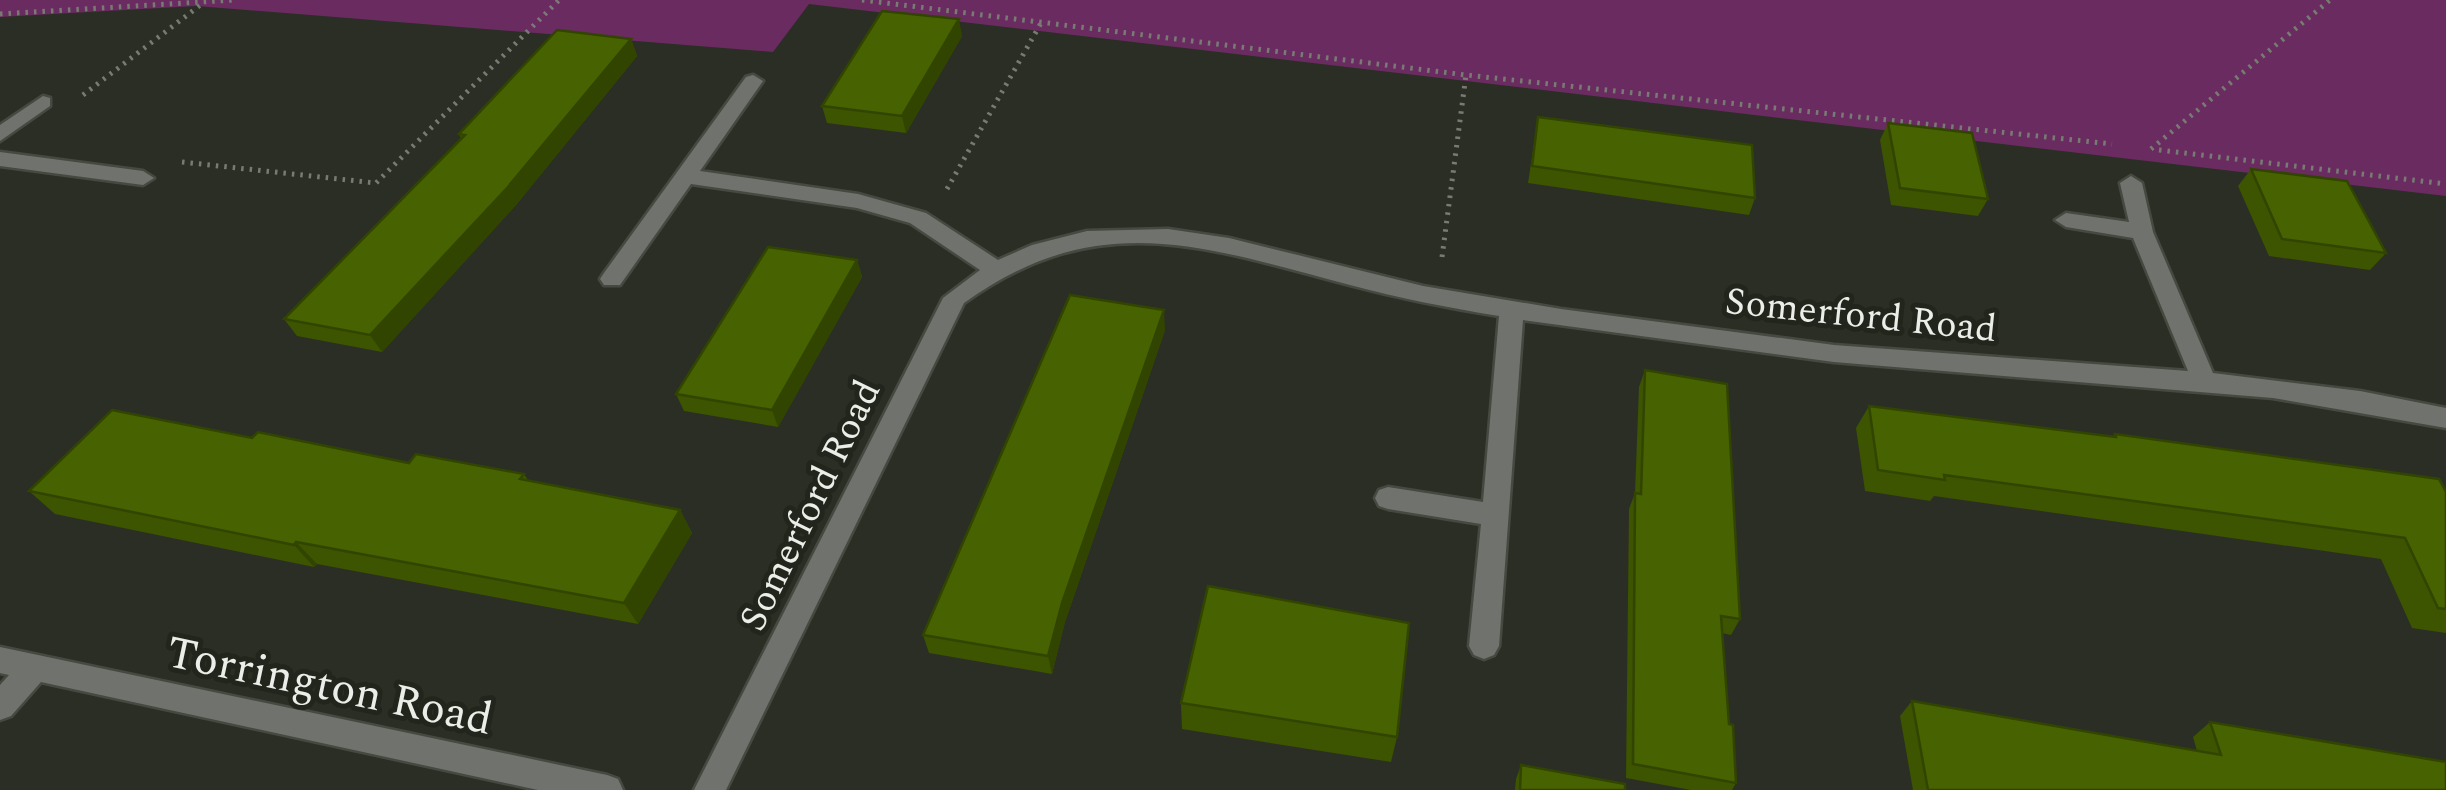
<svg xmlns="http://www.w3.org/2000/svg" width="2446" height="790" font-family="Spectral,serif">
	<style>
		.green { fill: #6a2b61 }
		.lines { fill: none; stroke-linecap: round; stroke-linejoin: round }
		.minor-casing { stroke: #464940; stroke-width: 5 }
		.path { stroke: #787b73; stroke-width: 5; stroke-dasharray: 2.5 6; stroke-linecap: butt }
		.minor { fill: #70726e; fill-rule: evenodd }
		.wall { fill: #3d5400 }
		.shaded-wall { fill: #324500 }
		.building { fill: #476200; stroke: #324500; stroke-width: 2.5 }
		.labels { text-anchor: middle; stroke-width: 10; stroke-linejoin: round; paint-order: stroke }
		.street-label { font-size: 38px; fill: #ebeee8; stroke: #21251c }
		.near-street-label { font-size: 45px; fill: #ebeee8; stroke: #21251c }
	</style>
	<rect width="100%" height="100%" fill="#2b2e25"/>
	<!-- green -->
	<polygon class="green" points="0,0 2446,0 2446,196 809,4 773,52 196,6 0,17"/>
	<g class="lines">
		<defs>
			<g id="minor">
				<path d="M753,75L763,81L700,171L858,194L926,213L998,260L1032,245L1087,231L1168,229L1229,238L1423,286L1561,309L1834,345L2188,371L2133,238L2066,227L2055,220L2066,213L2129,222L2120,183L2131,176L2142,183L2153,232L2213,373L2360,391L2446,408V428L2273,398L1834,362L1523,320L1499,646L1494,655L1484,659L1474,655L1469,646L1481,524L1388,509L1379,506L1375,498L1379,490L1388,487L1483,502L1499,316C1449,308 1399,298 1350,285C1205,247 1098,206 964,303L726,790H694L943,298L980,270L910,223L857,208L691,184L620,285H604L600,279L604,273L746,77Z"/>
				<polygon points="43,96 50,98 50,106 0,141 0,125"/>
				<polygon points="0,152 143,171 154,178 143,185 0,166"/>
				<polygon points="0,647 607,775 618,779 623,790 538,790 41,682 11,716 0,720 0,685 9,675 0,673"/>
			</g>
		</defs>
		<!-- minor casing -->
		<use href="#minor" class="minor-casing"/>
		<!-- path -->
		<g class="path">
			<polyline points="862,0 1466,75 2112,144"/>
			<polyline points="0,14 235,0"/>
			<polyline points="83,95 203,3"/>
			<polyline points="2151,149 2330,0"/>
			<polyline points="2159,150 2446,184"/>
			<polyline points="182,162 376,183 559,0"/>
			<polyline points="947,189 1041,23"/>
			<polyline points="1442,257 1466,75"/>
		</g>
		<!-- minor -->
		<use href="#minor" class="minor"/>
	</g>
	<!-- wall -->
	<g class="wall">
		<polygon points="962,36 906,133 827,123 822,106"/>
		<polygon points="631,39 637,56 516,205 382,352 297,336 284,319 461,138 459,134"/>
		<polygon points="1538,117 1755,198 1749,215 1528,183"/>
		<polygon points="1888,123 1988,199 1978,216 1891,205 1880,140"/>
		<polygon points="2251,169 2386,253 2370,270 2269,256 2238,186"/>
		<polygon points="857,260 862,277 778,427 684,411 676,394"/>
		<polygon points="1165,330 1065,622 1052,674 929,653 923,635"/>
		<polygon points="1645,370 1740,619 1731,635 1722,633 1729,724 1736,783 1732,790 1691,790 1626,778 1629,509 1635,493 1639,387"/>
		<polygon points="1869,406 2113,437 2115,434 2446,492 2446,633 2412,628 2381,559 1934,496 1930,501 1865,491 1856,428"/>
		<polygon points="252,438 409,463 524,474 528,480 680,510 692,533 638,624 317,564 314,567 55,514 29,491"/>
		<polygon points="1912,701 2197,751 2193,737 2210,722 2446,790 1913,790 1900,716"/>
		<polygon points="1181,703 1397,737 1391,762 1182,729"/>
		<polygon points="1521,765 1625,790 1515,790 1516,779"/>
	</g>
	<!-- shaded-wall -->
	<g class="shaded-wall">
		<polygon points="959,19 962,36 906,133 902,116"/>
		<polygon points="631,39 637,56 516,205 382,352 370,335"/>
		<polygon points="857,260 862,277 778,427 772,410"/>
		<polygon points="1164,310 1165,330 1065,622 1052,674 1048,656 1062,603"/>
		<polygon points="680,510 692,533 638,624 624,603"/>
		<polygon points="296,542 317,564 314,567 294,545"/>
	</g>
	<!-- building -->
	<g class="building">
		<polygon points="882,11 959,19 902,116 822,106"/>
		<polygon points="557,30 631,39 507,188 370,335 284,319 465,135 459,134"/>
		<polygon points="1538,117 1752,145 1755,198 1532,166"/>
		<polygon points="1888,123 1972,133 1988,199 1900,188"/>
		<polygon points="2251,169 2347,181 2386,253 2282,239"/>
		<polygon points="768,247 857,260 772,410 676,394"/>
		<polygon points="1070,295 1164,310 1062,603 1048,656 923,635"/>
		<polygon points="1645,370 1727,384 1740,619 1721,616 1729,724 1733,725 1736,783 1633,764 1635,493 1641,494"/>
		<polygon points="1869,406 2116,437 2115,434 2439,479 2446,492 2446,609 2438,608 2405,538 1944,475 1945,480 1878,470"/>
		<polygon points="112,410 252,438 258,432 409,463 416,454 524,474 520,479 680,510 624,603 296,542 294,545 29,491"/>
		<polygon points="1208,586 1409,623 1397,737 1181,703"/>
		<polygon points="1912,701 2221,755 2210,722 2446,762 2446,790 1928,790"/>
		<polygon points="1521,765 1625,784 1625,790 1520,790"/>
	</g>
	<g class="labels">
		<!-- street labels -->
		<g class="street-label">
			<text transform="translate(1861 314) rotate(6)" y="13">Somerford Road</text>
			<text transform="translate(809 505) rotate(-64)" y="13">Somerford Road</text>
		</g>
		<!-- near-street labels -->
		<g class="near-street-label">
			<text transform="translate(330 684) rotate(12)" y="16">Torrington Road</text>
		</g>
	</g>
</svg>
